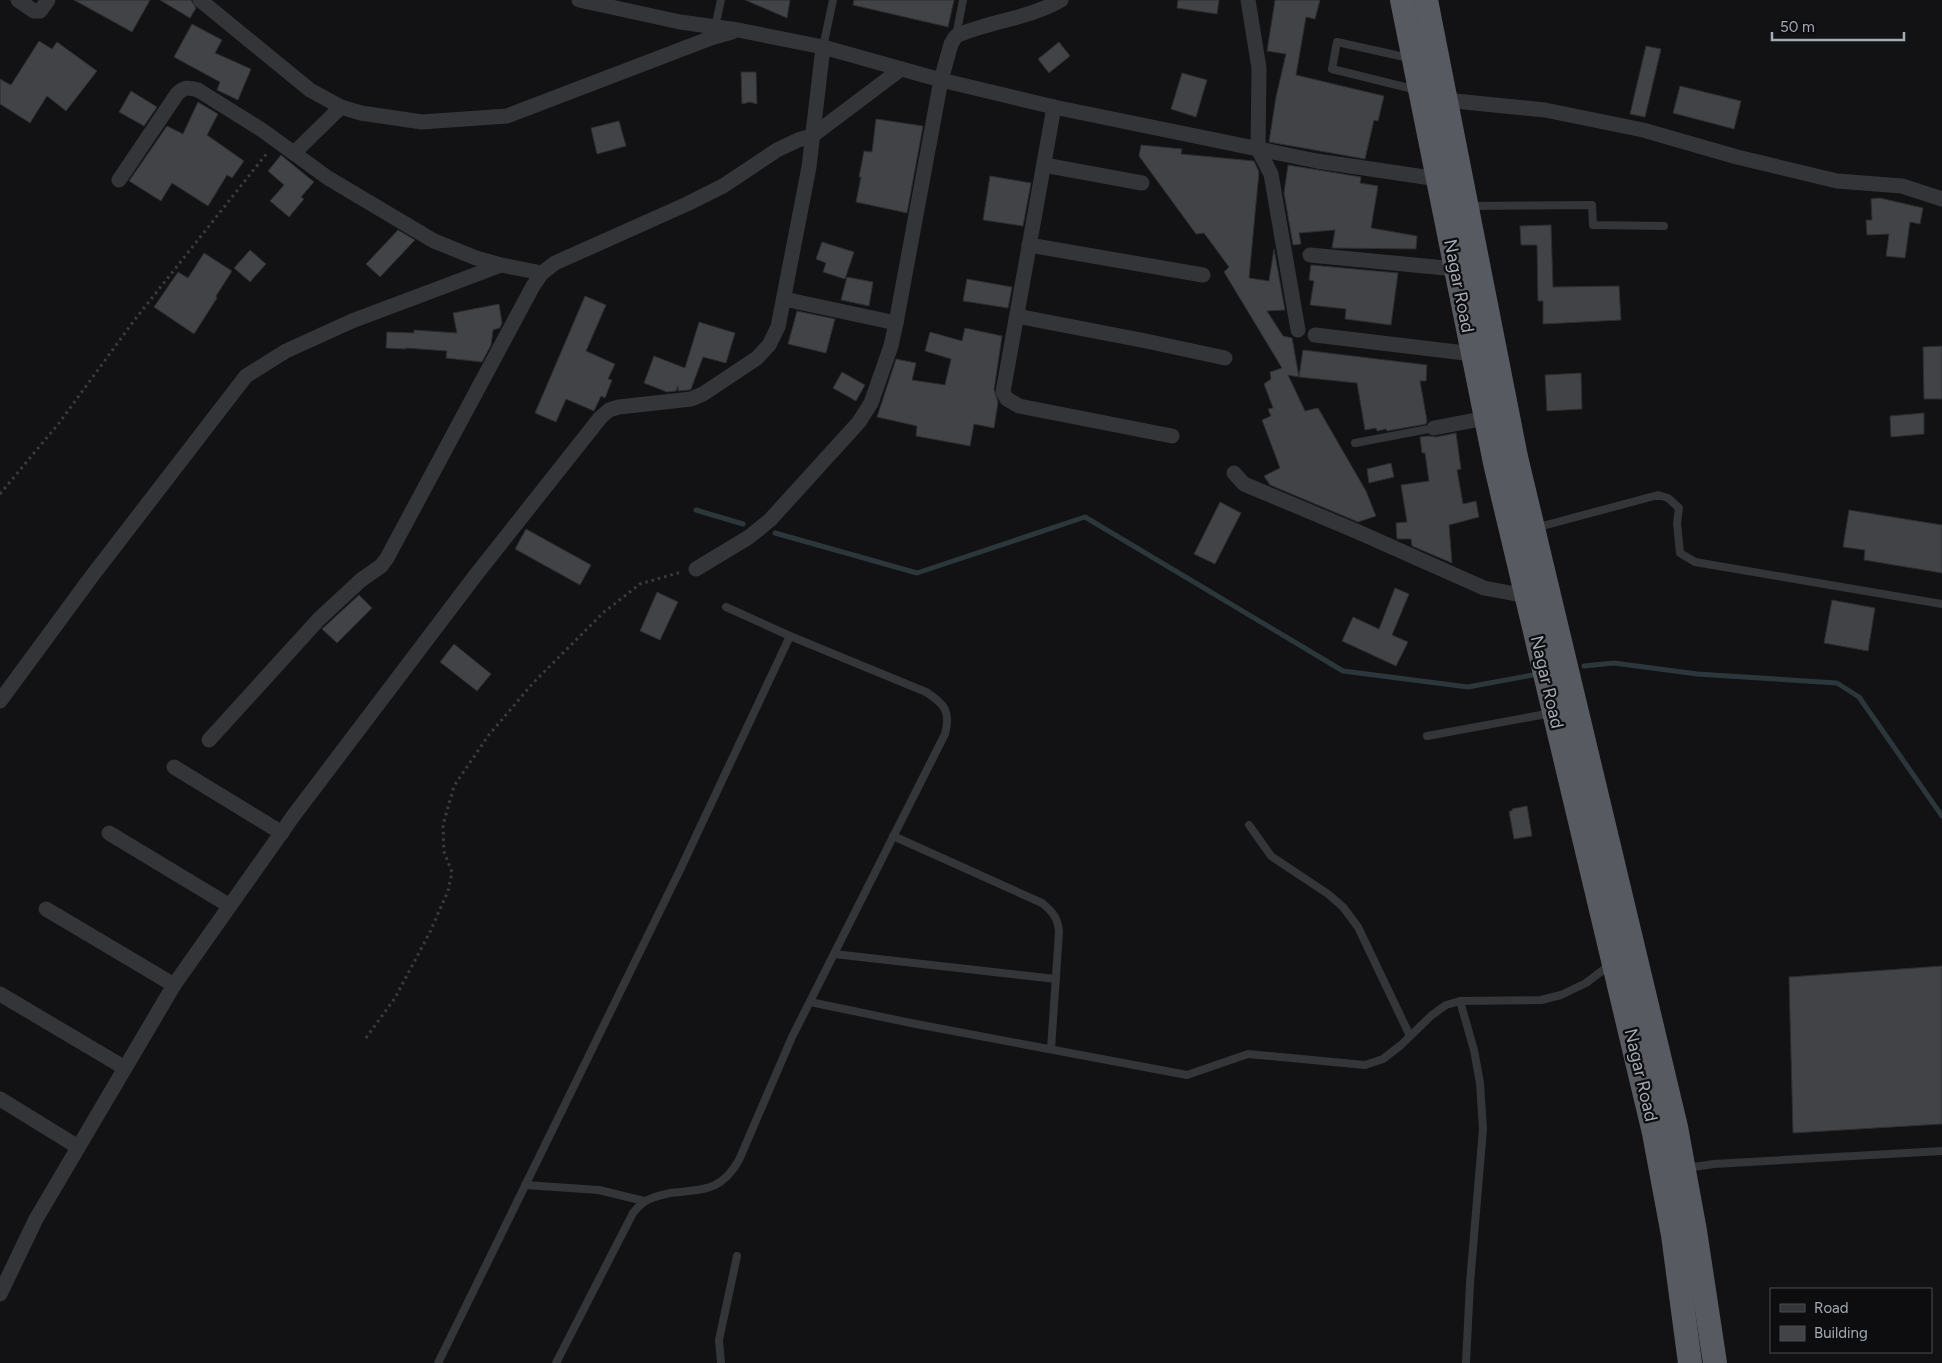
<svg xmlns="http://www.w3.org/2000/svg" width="1942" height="1363" font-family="Figtree,sans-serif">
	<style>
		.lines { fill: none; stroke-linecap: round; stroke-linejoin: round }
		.stream { stroke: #2c373c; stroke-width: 5 }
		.building { fill: #414347; stroke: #2c2d30 }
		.path { stroke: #393c40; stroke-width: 3; stroke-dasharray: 2.5 4; stroke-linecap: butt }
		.service { stroke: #333539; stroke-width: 8 }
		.minor { stroke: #333539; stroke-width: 15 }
		.trunk { stroke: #575a61; stroke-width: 24 }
		.labels { text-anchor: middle; stroke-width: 4.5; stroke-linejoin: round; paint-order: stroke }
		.street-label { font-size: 18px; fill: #a4abb4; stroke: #0d0d0f }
	</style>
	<rect width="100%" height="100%" fill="#121214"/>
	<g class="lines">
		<!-- stream -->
		<g class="stream">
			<polyline points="696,510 743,524"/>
			<polyline points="775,533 917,573 1085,517 1343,671 1468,687 1538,674"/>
			<polyline points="1584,666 1614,663 1697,674 1837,683 1859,697 1942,816"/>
		</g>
	</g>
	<!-- building -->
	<g class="building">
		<polygon points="74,0 150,0 132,32"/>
		<polygon points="160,0 191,0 196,8 190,18"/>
		<polygon points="745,0 790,0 787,18"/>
		<polygon points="854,0 954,0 948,27 853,5"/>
		<polygon points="1178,0 1219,0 1217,14 1177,8"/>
		<polygon points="1275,0 1320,0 1315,19 1306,17 1296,75 1384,96 1378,121 1374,120 1365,159 1269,142 1276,97 1286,54 1267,51"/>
		<polygon points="192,24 222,40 215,53 251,69 238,100 217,90 220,82 174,57"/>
		<polygon points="39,41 52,49 57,42 97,71 66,111 47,96 30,123 0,104 0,79 11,85"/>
		<polygon points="1059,42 1070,56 1049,73 1038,59"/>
		<polygon points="1646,46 1661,49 1645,117 1630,114"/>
		<polygon points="741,72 756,72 757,104 750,102 742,104"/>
		<polygon points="1182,73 1207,80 1196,117 1171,109"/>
		<polygon points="1680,86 1741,101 1734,129 1673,113"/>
		<polygon points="131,91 157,107 144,126 119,112"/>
		<polygon points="198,102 218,114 207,135 244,161 232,178 227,175 208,206 172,183 161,201 129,181 167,126 183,134"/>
		<polygon points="876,119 923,126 907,213 856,202 861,177 859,177 864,151 872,152"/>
		<polygon points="619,121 626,146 597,154 591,128"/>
		<polygon points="1141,145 1182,149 1181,154 1254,161 1259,172 1249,278 1269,281 1274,249 1285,310 1267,311 1283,336 1292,338 1299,377 1288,375 1305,411 1318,408 1366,491 1376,516 1358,522 1270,485 1264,476 1280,468 1262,420 1271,416 1268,409 1273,408 1264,384 1271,379 1270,372 1282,368 1224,272 1229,267 1204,233 1196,234 1139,156"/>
		<polygon points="281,155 314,182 301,197 304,199 289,217 270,201 284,185 268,171"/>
		<polygon points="1288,165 1361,177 1360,183 1378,186 1371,228 1417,236 1416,249 1332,248 1335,230 1299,233 1301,244 1293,245 1284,193"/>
		<polygon points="990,176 1031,183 1023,226 983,220"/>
		<polygon points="1880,198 1923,208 1920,224 1910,222 1905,258 1886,256 1889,234 1867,235 1866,220 1872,220 1871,199"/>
		<polygon points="1551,225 1553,287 1619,286 1621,320 1543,324 1543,301 1538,301 1537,245 1521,245 1520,226"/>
		<polygon points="398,230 415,240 380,277 366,264"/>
		<polygon points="822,242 854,252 845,279 823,272 826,263 816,259"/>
		<polygon points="250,250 266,264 250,282 234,268"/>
		<polygon points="204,253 232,271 216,296 217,298 194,334 154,307 178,272 188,278"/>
		<polygon points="1311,265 1398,273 1391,325 1345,319 1346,309 1310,305 1314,281 1309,280"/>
		<polygon points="847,277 873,282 869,306 841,300"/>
		<polygon points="967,279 1012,287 1008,308 963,301"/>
		<polygon points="585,296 606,305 586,351 615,364 608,379 612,380 605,398 601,396 594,411 566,399 556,422 535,413"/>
		<polygon points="499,304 502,323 500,328 493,330 491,345 482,362 446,358 447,351 406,348 406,349 386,348 387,332 414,333 414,330 457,333 453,313"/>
		<polygon points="797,311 835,319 826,353 788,344"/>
		<polygon points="699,322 735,333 726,363 703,357 691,389 689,390 678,391 678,386 676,391 667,392 644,383 654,356 685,368"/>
		<polygon points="965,328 1002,336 994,390 998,402 994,428 974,424 970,446 916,436 917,426 877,417 896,359 916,363 912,380 945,385 951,359 925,351 930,332 962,341"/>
		<polygon points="1942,346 1942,399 1924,399 1923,347"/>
		<polygon points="1303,350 1427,365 1426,381 1420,381 1427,421 1426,424 1387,431 1386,429 1377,431 1376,428 1365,430 1357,383 1299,377"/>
		<polygon points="842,372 865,385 856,401 833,388"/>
		<polygon points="1581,373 1582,409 1547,411 1545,375"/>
		<polygon points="1924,413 1924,434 1891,437 1890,416"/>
		<polygon points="1456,433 1461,469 1457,470 1463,504 1476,501 1479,517 1449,525 1452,563 1412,546 1411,539 1397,539 1396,523 1407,522 1401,485 1429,481 1425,453 1422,453 1420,437 1429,436 1436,437"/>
		<polygon points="1391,463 1394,477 1369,483 1367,469"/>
		<polygon points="1220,502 1241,513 1215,564 1194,554"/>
		<polygon points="1849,510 1942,525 1942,573 1864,560 1865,550 1843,547"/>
		<polygon points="526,529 591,565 580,585 515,549"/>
		<polygon points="1395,588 1409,594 1392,635 1408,642 1396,666 1342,641 1353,617 1379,629"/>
		<polygon points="657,592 678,602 660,640 640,631"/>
		<polygon points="359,595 372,608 337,643 322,629"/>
		<polygon points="1832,600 1875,608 1868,651 1824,643"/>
		<polygon points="454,644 491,674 477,691 440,662"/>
		<polygon points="1527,806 1532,836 1514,839 1509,811 1512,811 1512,809"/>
		<polygon points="1942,966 1942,1124 1793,1133 1789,977"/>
	</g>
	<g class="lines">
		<!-- path -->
		<g class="path">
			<polyline points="0,494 59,423 136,318 267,153"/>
			<polyline points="366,1038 395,998 430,932 448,891 452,872 444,852 443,825 454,786 488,736 533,683 604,612 640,584 681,572"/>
		</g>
		<!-- service -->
		<g class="service">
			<polyline points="715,27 721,0"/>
			<polyline points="956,36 963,0"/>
			<polyline points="823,47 833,0"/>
			<polyline points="1409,58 1337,42 1332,69 1417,90"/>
			<polyline points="1468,206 1592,205 1593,225 1664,226"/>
			<polyline points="1355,443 1434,428"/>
			<polyline points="1535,528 1658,495 1668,498 1679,508 1677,523 1680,553 1695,562 1942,604"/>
			<polyline points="1427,736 1552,713"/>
			<polyline points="1249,825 1271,856 1328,894 1343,907 1358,927 1410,1036"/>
			<path d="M893,836L1042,903C1053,912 1058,918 1059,932L1051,1049"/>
			<polyline points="834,954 1056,979"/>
			<polyline points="1460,1001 1474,1050 1480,1083 1483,1129 1470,1283 1466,1363"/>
			<polyline points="810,1002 916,1024 1187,1075 1248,1054 1365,1065 1383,1059 1401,1045 1432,1015 1446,1005 1460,1001 1541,1000 1561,995 1586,983 1611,964"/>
			<polyline points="1686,1168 1714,1164 1942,1151"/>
			<polyline points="525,1185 599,1190 644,1201"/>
			<polyline points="438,1363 679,872 790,636"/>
			<path d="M556,1363L633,1213C636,1209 640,1205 644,1202C651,1197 661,1195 670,1193C703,1189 721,1192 739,1160L792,1037L945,734C951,712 945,704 926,692L790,636L726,607"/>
			<polyline points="721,1363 719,1340 737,1256"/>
		</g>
		<!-- minor -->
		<g class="minor">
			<polyline points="18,0 34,11 40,11 48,0"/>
			<polyline points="200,0 310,90 341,107 361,113 422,122 507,116 711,38 732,32"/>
			<polyline points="579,0 680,22 738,30 823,47 941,80 1054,107 1317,161 1438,179"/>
			<polyline points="1248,0 1259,68 1258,149 1271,174 1298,330"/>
			<polyline points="1445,100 1545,110 1643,130 1737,157 1837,181 1902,186 1942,199"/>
			<polyline points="1054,107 1003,392 1007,399 1019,406 1172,436"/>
			<polyline points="294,153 341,107"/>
			<polyline points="1044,165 1142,183"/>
			<path d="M119,180L177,94C184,87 188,87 198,90L262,130L328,178L434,241L476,258L501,265L542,273"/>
			<polyline points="1029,245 1203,275"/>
			<polyline points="1310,255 1456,269"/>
			<polyline points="784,299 896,323"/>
			<polyline points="1017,316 1146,341 1225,358"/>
			<polyline points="1315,335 1473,354"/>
			<polyline points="1434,428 1486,418"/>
			<polyline points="1234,473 1244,484 1356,531 1484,588 1516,594 1527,599"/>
			<path d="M696,569L749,537L770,520L859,422L871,403L891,346L896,323L941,80L951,44L956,36C990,21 1028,19 1061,0"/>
			<polyline points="0,701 92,576 246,376 286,351 352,321 501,265"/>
			<polyline points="209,740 319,619 361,580 381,566 387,558 533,286 542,273 555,263 687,204 723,186 777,150 798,140 812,136 901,69"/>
			<polyline points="174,767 282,833"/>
			<polyline points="109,833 230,906"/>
			<polyline points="46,909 174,985"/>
			<polyline points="0,994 125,1068"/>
			<polyline points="0,1099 78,1147"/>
			<polyline points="0,1294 36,1219 174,985 294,815 475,576 600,418 609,410 619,407 691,399 703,394 757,358 769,345 778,327 809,167 823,47"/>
		</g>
		<!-- trunk -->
		<g class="trunk">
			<polyline points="1402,0 1495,463 1654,1133 1673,1235 1690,1363"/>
			<polyline points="1426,0 1516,457 1676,1127 1695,1231 1715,1363"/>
		</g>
	</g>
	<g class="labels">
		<!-- street labels -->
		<g class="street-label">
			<text transform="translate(1459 286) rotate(79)" y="6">Nagar Road</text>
			<text transform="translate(1547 682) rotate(77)" y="6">Nagar Road</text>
			<text transform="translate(1641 1075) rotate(77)" y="6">Nagar Road</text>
		</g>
	</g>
	<!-- legend -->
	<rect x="1770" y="1288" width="162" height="65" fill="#0d0d0f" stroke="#494c51"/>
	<rect x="1780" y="1304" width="25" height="8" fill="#333539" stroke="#494c51"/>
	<text x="1814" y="1313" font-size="15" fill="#a4abb4">Road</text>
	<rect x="1780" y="1326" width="25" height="15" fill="#414347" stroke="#494c51"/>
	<text x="1814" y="1338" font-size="15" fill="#a4abb4">Building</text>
	<!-- scale -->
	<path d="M1772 32v8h132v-8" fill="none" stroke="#a4abb4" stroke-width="2.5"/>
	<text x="1780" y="32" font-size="15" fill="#a4abb4" stroke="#0d0d0f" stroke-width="4" paint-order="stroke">50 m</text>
</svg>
